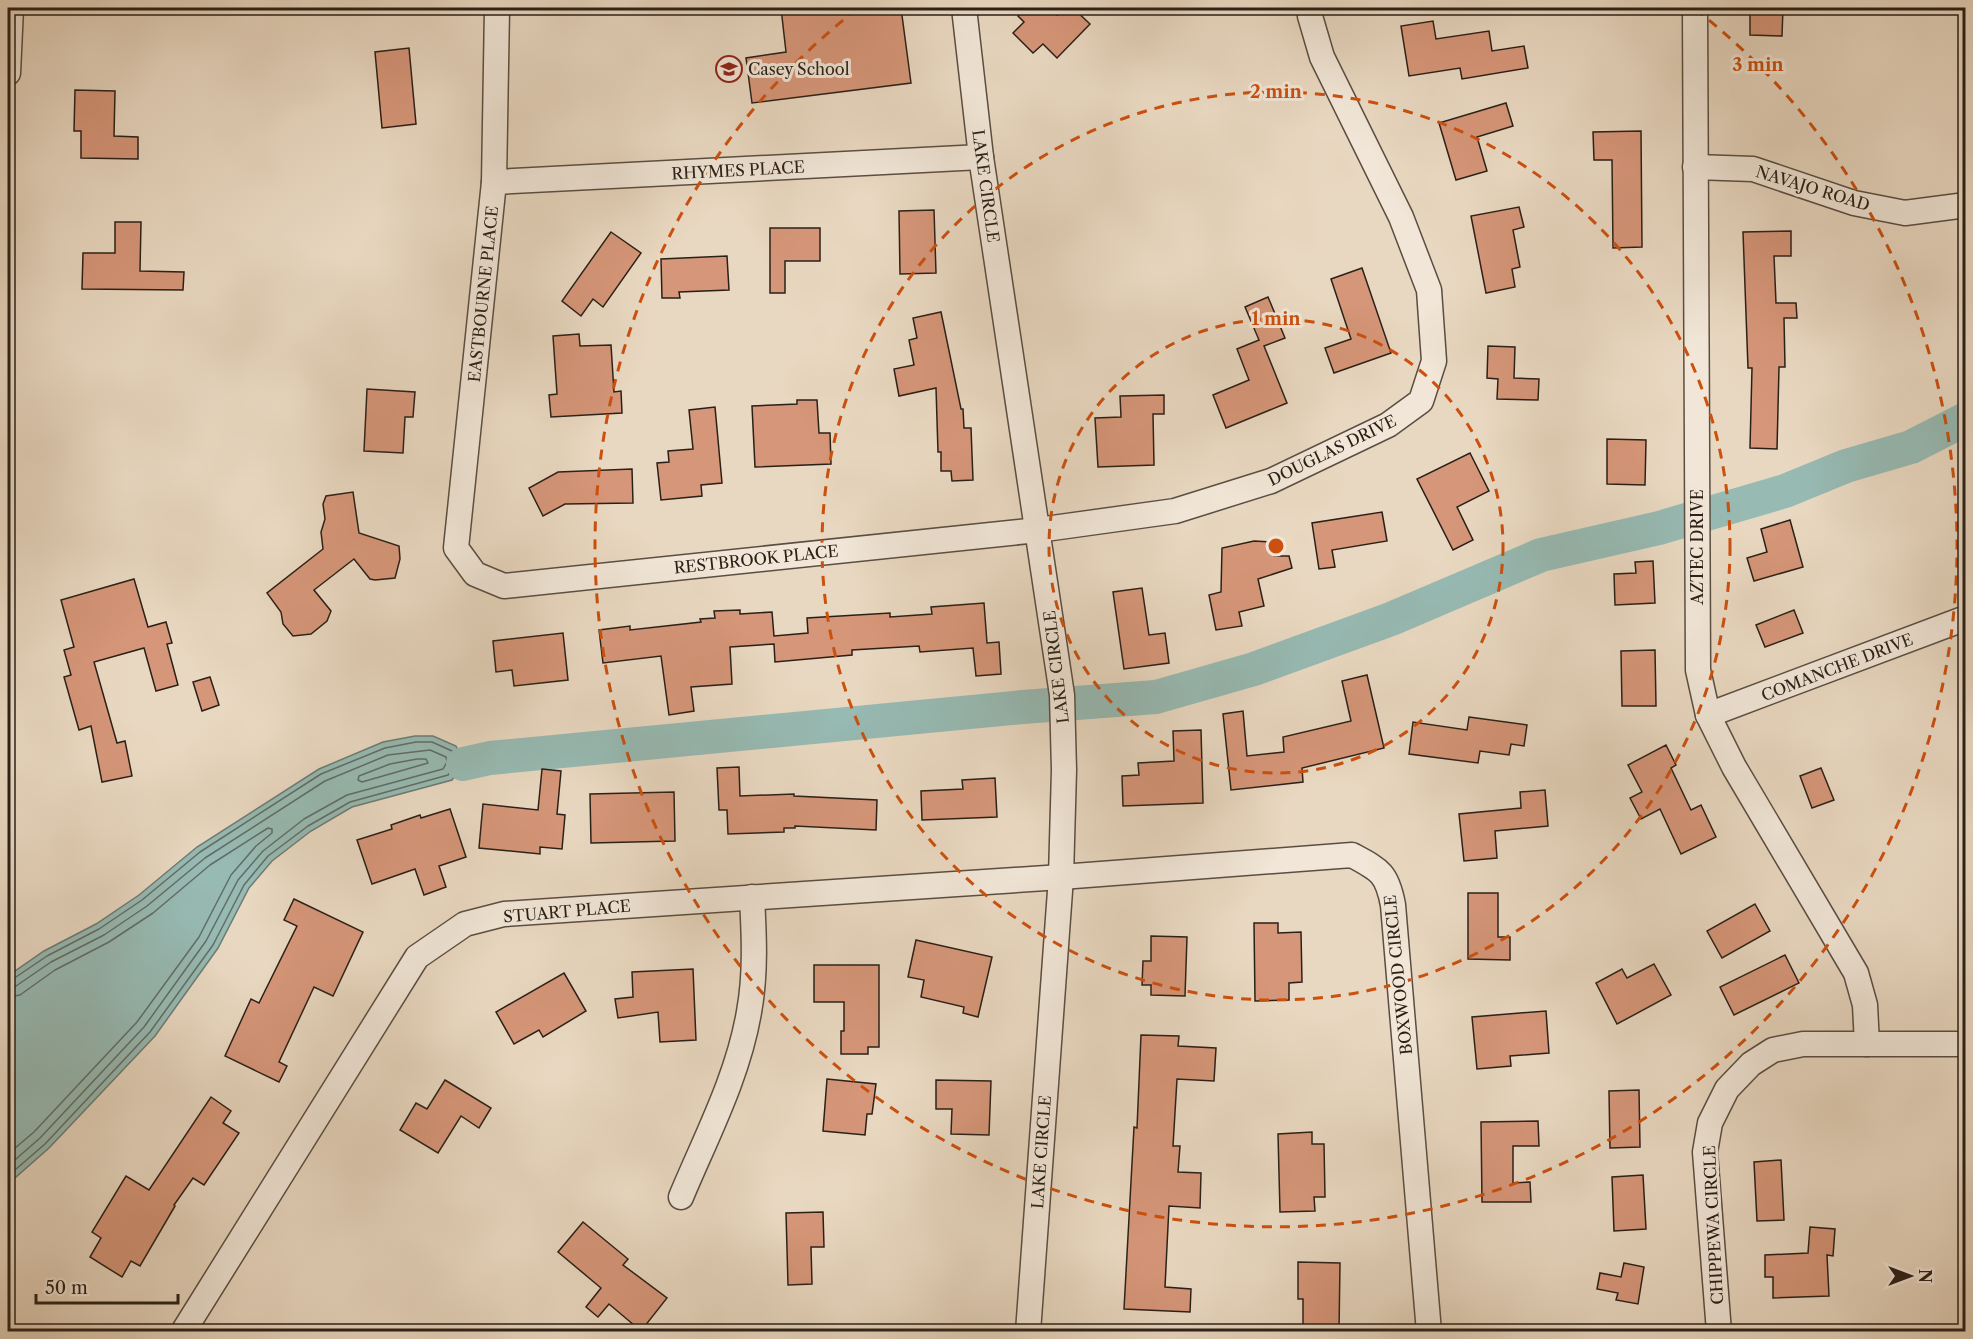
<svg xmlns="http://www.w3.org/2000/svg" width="1973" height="1339" font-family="'Libre Caslon Text',serif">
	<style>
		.water { fill: #97bab3; stroke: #6b7c75; stroke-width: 1.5 }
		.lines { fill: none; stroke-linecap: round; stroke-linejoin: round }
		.shore { stroke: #606d66; stroke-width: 1.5 }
		.river { stroke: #97bab3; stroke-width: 34 }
		.building { fill: #d69679; stroke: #2a2018; stroke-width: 1.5 }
		.minor-casing { stroke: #5a4e42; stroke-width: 27 }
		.minor { stroke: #f1e6d7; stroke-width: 24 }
		.ring { fill: none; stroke: #cc500e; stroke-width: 3; stroke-dasharray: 10 8 }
		.labels { text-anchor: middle; stroke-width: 6; stroke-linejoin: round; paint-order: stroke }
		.poi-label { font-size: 16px; fill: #2a2018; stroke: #f1e6d7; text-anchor: start }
		.street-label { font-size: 16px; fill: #2a2018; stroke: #f1e6d7 }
		.centre { fill: #cc500e; stroke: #f1e6d7; stroke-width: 3 }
		.ring-label { font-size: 18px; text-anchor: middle; font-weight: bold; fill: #cc500e; stroke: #f1e6d7; stroke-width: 6; stroke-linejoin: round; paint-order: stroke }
	</style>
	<rect width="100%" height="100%" fill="#e9d8c1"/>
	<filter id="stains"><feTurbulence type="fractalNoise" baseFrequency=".00333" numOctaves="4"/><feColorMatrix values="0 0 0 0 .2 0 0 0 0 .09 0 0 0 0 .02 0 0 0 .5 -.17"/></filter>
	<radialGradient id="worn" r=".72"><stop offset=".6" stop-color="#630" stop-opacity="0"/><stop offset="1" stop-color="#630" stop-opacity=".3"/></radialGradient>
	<!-- water -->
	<polygon class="water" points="415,736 433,736 456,746 463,764 452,780 352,807 311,831 272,861 249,888 218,948 155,1036 49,1148 8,1184 8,976 44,951 96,924 139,895 197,847 319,769 383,742"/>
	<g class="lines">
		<!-- shore -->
		<g class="shore">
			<polygon points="417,759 426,759 428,763 362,782 358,780 359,776 390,764"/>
			<polyline points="8,980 13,979 47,956 99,929 142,900 200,852 321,774 385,748 416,742 432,742 452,751 456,763 448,775 350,802 308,826 268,856 244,885 213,945 150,1032 45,1144 8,1176"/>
			<polyline points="8,988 16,986 51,962 104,935 147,906 205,858 325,781 388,755 430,750 446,757 447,762 443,769 347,795 304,819 263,851 238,880 206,941 144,1027 40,1138 8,1166"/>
			<polyline points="8,997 20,995 55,970 109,942 153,913 210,865 268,828 272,829 272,833 256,846 231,875 199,937 137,1022 34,1132 8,1154"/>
		</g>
		<!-- river -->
		<polyline class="river" points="463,764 490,758 1023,707 1156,697 1254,669 1391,619 1541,555 1659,528 1785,491 1846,466 1911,447 1966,419"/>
	</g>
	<!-- building -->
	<g class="building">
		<polygon points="781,8 901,8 911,83 752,103 746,58 786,52"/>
		<polygon points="1027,8 1049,8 1057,15 1065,8 1073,8 1090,24 1057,58 1043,44 1033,53 1013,33 1024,22 1018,16"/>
		<polygon points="1750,8 1783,8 1782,36 1750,35"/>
		<polygon points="1433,21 1436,39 1489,31 1492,51 1524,46 1528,68 1462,79 1460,68 1409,76 1401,26"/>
		<polygon points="409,48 416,124 382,128 375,52"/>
		<polygon points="75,90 115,91 114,136 138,137 138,159 81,158 81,131 74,131"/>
		<polygon points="1506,103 1513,126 1477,137 1487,171 1456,180 1439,123"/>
		<polygon points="1641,131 1642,247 1613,248 1612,160 1594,160 1593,132"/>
		<polygon points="1519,207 1524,227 1513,230 1520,267 1512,269 1515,287 1486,293 1471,216"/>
		<polygon points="934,210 936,273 900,274 899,211"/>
		<polygon points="115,222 141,222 140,271 184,272 183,290 82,289 83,253 115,253"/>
		<polygon points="770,228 820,228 820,261 785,261 785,293 770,293"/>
		<polygon points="1791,231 1791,256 1774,256 1776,303 1796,303 1797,318 1784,318 1785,367 1779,367 1777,449 1750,448 1752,368 1748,368 1743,232"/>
		<polygon points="611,232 641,253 603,307 593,299 581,316 562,301"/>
		<polygon points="727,256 729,290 679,292 680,298 662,298 661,259"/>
		<polygon points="1362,268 1391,353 1334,373 1325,348 1351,339 1331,279"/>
		<polygon points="1268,297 1285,338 1264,346 1287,403 1226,428 1213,395 1249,380 1237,349 1259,340 1245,307"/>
		<polygon points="941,312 961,409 963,409 964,428 971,428 973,480 952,481 951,471 941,471 941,452 938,452 936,388 899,396 894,369 914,365 909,340 917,338 913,318"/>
		<polygon points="579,334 580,346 611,345 614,392 621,391 622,413 551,417 549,395 557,394 553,336"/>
		<polygon points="1488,346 1515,347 1514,378 1539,379 1538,400 1497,399 1498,379 1487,378"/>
		<polygon points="367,389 415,392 413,417 405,417 403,453 364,451"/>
		<polygon points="1164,395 1164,414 1153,414 1154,465 1098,467 1095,418 1121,417 1120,396"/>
		<polygon points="797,400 817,400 819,433 830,433 831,464 755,467 752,406 797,404"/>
		<polygon points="715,407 722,483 701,485 702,496 661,500 657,463 669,462 668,451 693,449 689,410"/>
		<polygon points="1607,439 1646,440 1645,485 1607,484"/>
		<polygon points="1470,453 1489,491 1457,507 1473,540 1453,550 1417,479"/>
		<polygon points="632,469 633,503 565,504 543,516 529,488 558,472"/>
		<polygon points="353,492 359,533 399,546 400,559 395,578 375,580 370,579 354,559 314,590 331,611 327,621 311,634 293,636 283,624 281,612 267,593 323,549 321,532 325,519 323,504 326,496"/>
		<polygon points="1382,512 1387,541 1332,550 1335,567 1319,569 1312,523"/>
		<polygon points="1790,520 1803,567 1754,581 1747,558 1767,552 1761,529"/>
		<polygon points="1254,541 1271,542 1274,556 1289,556 1292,568 1258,579 1264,606 1239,612 1242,626 1216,630 1209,595 1221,592 1222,548"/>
		<polygon points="1653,561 1655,603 1615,605 1614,574 1636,573 1635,562"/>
		<polygon points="134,579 148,627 166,622 172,643 167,644 178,685 156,691 144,648 94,662 117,743 125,741 132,776 102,782 91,726 79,730 64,677 71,675 64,650 74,647 61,600"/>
		<polygon points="1142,588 1149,635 1165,633 1169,663 1124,669 1113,592"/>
		<polygon points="984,603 987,643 999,642 1001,674 976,676 973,648 920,652 919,646 852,650 852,655 775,662 774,644 730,647 732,684 691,687 694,711 669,715 661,656 603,663 599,630 630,626 630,630 701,622 700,619 715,618 714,611 740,610 740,614 772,612 774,636 808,633 807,618 890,613 890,617 932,614 931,607"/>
		<polygon points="1794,610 1803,633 1765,647 1756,625"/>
		<polygon points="563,633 568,680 514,686 512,670 496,672 493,641"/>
		<polygon points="1655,650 1656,706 1622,706 1621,651"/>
		<polygon points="1367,675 1384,748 1302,768 1303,782 1231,790 1223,714 1243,711 1247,756 1284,752 1283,737 1351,721 1342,681"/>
		<polygon points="210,677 219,705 202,711 193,682"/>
		<polygon points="1469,717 1527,725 1524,746 1511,744 1509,755 1480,751 1478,763 1409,754 1413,722 1467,730"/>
		<polygon points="1201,730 1203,803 1123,806 1122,776 1139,775 1138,763 1174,761 1173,731"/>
		<polygon points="1666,745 1676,765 1671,768 1691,810 1701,805 1716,837 1681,854 1660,809 1641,819 1630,798 1642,792 1628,765"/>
		<polygon points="739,767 740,796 794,794 794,796 877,800 876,830 795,826 795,828 784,828 784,832 728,834 727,810 719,810 717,768"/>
		<polygon points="1821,768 1834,800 1812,808 1800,776"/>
		<polygon points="542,769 561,771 557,814 565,815 562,849 540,847 540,854 479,848 483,804 538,810"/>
		<polygon points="995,778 997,817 922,820 921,791 963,789 962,780"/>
		<polygon points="1545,790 1548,826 1495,831 1497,858 1464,861 1459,814 1521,808 1520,792"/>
		<polygon points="674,792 675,841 591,843 590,794"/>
		<polygon points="450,809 466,857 439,866 446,887 424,895 415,869 372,884 357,840 392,829 391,825 420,815 421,818"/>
		<polygon points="1468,893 1498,893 1498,937 1510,937 1510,960 1468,959"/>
		<polygon points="294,899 363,932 333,996 314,987 279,1062 287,1066 279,1082 225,1056 251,999 259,1003 297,926 284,920"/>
		<polygon points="1755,904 1770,931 1722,958 1707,931"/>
		<polygon points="1254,923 1278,923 1278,933 1301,932 1302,982 1289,983 1289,1000 1255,1001"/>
		<polygon points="1151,936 1187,937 1185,996 1151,995 1151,985 1142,985 1143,961 1151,961"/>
		<polygon points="916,940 992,957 978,1017 963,1013 964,1007 921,997 924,980 908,977"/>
		<polygon points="1785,955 1799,983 1734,1015 1720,987"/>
		<polygon points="1654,964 1671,995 1617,1024 1596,983 1622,969 1627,978"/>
		<polygon points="814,965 879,965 879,1047 868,1047 868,1054 841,1054 841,1031 844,1031 844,1002 814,1002"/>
		<polygon points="693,969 696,1040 660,1042 658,1012 618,1018 615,999 633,997 632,972"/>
		<polygon points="564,973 586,1011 543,1037 539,1030 514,1044 496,1012"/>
		<polygon points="1546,1011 1549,1053 1510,1056 1511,1066 1477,1069 1472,1017"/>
		<polygon points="1141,1035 1179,1036 1178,1046 1216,1048 1214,1081 1177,1079 1173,1146 1180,1146 1178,1172 1201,1173 1200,1208 1169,1206 1165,1287 1191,1289 1190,1312 1124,1309 1134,1127 1137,1128"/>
		<polygon points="827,1079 876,1084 872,1114 867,1114 865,1135 823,1131"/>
		<polygon points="445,1080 491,1108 479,1128 461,1116 438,1153 400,1130 416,1103 427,1109"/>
		<polygon points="936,1080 991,1081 989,1135 951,1134 952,1109 936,1109"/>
		<polygon points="1639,1090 1640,1147 1610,1148 1609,1091"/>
		<polygon points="211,1097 231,1111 223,1123 239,1133 204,1185 193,1178 174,1205 175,1206 140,1266 131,1261 122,1277 90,1257 101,1238 92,1232 126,1176 149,1190"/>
		<polygon points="1538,1121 1539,1146 1513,1146 1513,1183 1530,1182 1531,1202 1482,1202 1481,1122"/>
		<polygon points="1312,1132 1312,1144 1324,1144 1325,1197 1314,1197 1315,1211 1280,1212 1278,1134"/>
		<polygon points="1781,1160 1784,1220 1757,1221 1754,1162"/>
		<polygon points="1643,1175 1646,1229 1614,1231 1612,1177"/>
		<polygon points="823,1212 824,1247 811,1247 812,1284 788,1285 786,1213"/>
		<polygon points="583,1222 628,1259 623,1265 667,1298 641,1331 609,1304 598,1317 586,1307 601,1288 558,1252"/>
		<polygon points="1810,1227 1835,1229 1833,1256 1827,1255 1829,1296 1773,1298 1773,1277 1765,1277 1765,1255 1808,1253"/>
		<polygon points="1298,1262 1340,1263 1339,1332 1303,1332 1303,1299 1298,1299"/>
		<polygon points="1624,1263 1644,1267 1638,1304 1616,1300 1618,1293 1597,1289 1600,1273 1621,1277"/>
	</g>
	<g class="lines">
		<defs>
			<g id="minor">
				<polyline points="497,8 494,182 456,548 475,574 504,586 1038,530 1175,511 1271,481 1388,425 1421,401 1434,361 1429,290 1401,217 1322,57 1310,16 1312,8"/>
				<polyline points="964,8 981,157 1062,695 1064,770 1061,877 1028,1332"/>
				<polyline points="1695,8 1698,670 1708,715 1734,767 1856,973 1865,1005 1867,1044"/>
				<polyline points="8,73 11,8"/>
				<polyline points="1695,167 1753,169 1854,203 1905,213 1966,205"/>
				<polyline points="494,182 981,157"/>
				<polyline points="1708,715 1966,618"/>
				<path d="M681,1197C706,1137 738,1077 749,1012C756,974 754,935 752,897"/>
				<path d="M183,1332L417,957L465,924L504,914L1061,877L1352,855C1380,870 1387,873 1393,905L1429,1332"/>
				<polyline points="1719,1332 1705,1152 1710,1123 1727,1089 1751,1064 1773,1050 1803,1044 1966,1044"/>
			</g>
		</defs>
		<!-- minor casing -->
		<use href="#minor" class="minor-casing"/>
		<!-- minor -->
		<use href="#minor" class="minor"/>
	</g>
	<!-- distance rings -->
	<g class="ring">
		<circle cx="1276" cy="546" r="227"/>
		<circle cx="1276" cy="546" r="454"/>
		<path d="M1695 9A681 681 0 1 1 857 9"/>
	</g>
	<!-- icons -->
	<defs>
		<symbol id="school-ring" viewBox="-11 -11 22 22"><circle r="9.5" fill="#f1e6d7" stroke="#8f2418" stroke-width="1.5"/><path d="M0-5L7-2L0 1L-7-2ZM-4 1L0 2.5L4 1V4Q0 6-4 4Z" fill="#8f2418"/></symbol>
	</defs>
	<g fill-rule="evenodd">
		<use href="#school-ring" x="714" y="54" width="30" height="30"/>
	</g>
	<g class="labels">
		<!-- poi labels -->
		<g class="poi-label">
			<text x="748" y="75">Casey School</text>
		</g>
		<!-- street labels -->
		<g class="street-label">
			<text transform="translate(738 170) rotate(-3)" y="6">RHYMES PLACE</text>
			<text transform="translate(986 186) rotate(82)" y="6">LAKE CIRCLE</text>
			<text transform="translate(1813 188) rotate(17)" y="6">NAVAJO ROAD</text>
			<text transform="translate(483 294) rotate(-84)" y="6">EASTBOURNE PLACE</text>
			<text transform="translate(1332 450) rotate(-26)" y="6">DOUGLAS DRIVE</text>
			<text transform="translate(1697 547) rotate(-90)" y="6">AZTEC DRIVE</text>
			<text transform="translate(756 559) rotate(-6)" y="6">RESTBROOK PLACE</text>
			<text transform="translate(1056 667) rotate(-97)" y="6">LAKE CIRCLE</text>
			<text transform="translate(1837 667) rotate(-21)" y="6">COMANCHE DRIVE</text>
			<text transform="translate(567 911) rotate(-5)" y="6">STUART PLACE</text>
			<text transform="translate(1398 975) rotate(-96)" y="6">BOXWOOD CIRCLE</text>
			<text transform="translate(1041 1152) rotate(-86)" y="6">LAKE CIRCLE</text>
			<text transform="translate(1713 1225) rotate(-93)" y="6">CHIPPEWA CIRCLE</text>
		</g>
	</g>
	<circle cx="1276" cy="546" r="9" class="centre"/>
	<g class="ring-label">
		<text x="1758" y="71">3 min</text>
		<text x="1276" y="98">2 min</text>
		<text x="1276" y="325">1 min</text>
	</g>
	<!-- margin -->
	<rect width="1973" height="1339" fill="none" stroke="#e9d8c1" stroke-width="30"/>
	<rect x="9" y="9" width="1955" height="1321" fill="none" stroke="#2a2018" stroke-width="3"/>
	<rect x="15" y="15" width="1943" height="1309" fill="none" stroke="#2a2018" stroke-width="1.5"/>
	<!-- north arrow -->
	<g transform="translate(1910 1276) rotate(90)" stroke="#f1e6d7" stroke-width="4.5" paint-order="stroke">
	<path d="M0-4.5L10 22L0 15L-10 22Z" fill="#2a2018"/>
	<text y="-9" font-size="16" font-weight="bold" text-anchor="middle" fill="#2a2018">N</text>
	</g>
	<!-- scale -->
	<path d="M36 1294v9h142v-9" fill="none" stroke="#2a2018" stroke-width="3"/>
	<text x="45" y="1294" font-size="18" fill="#2a2018" stroke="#f1e6d7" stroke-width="4.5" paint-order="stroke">50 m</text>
	<rect width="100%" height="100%" filter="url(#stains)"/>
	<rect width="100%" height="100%" fill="url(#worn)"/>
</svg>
